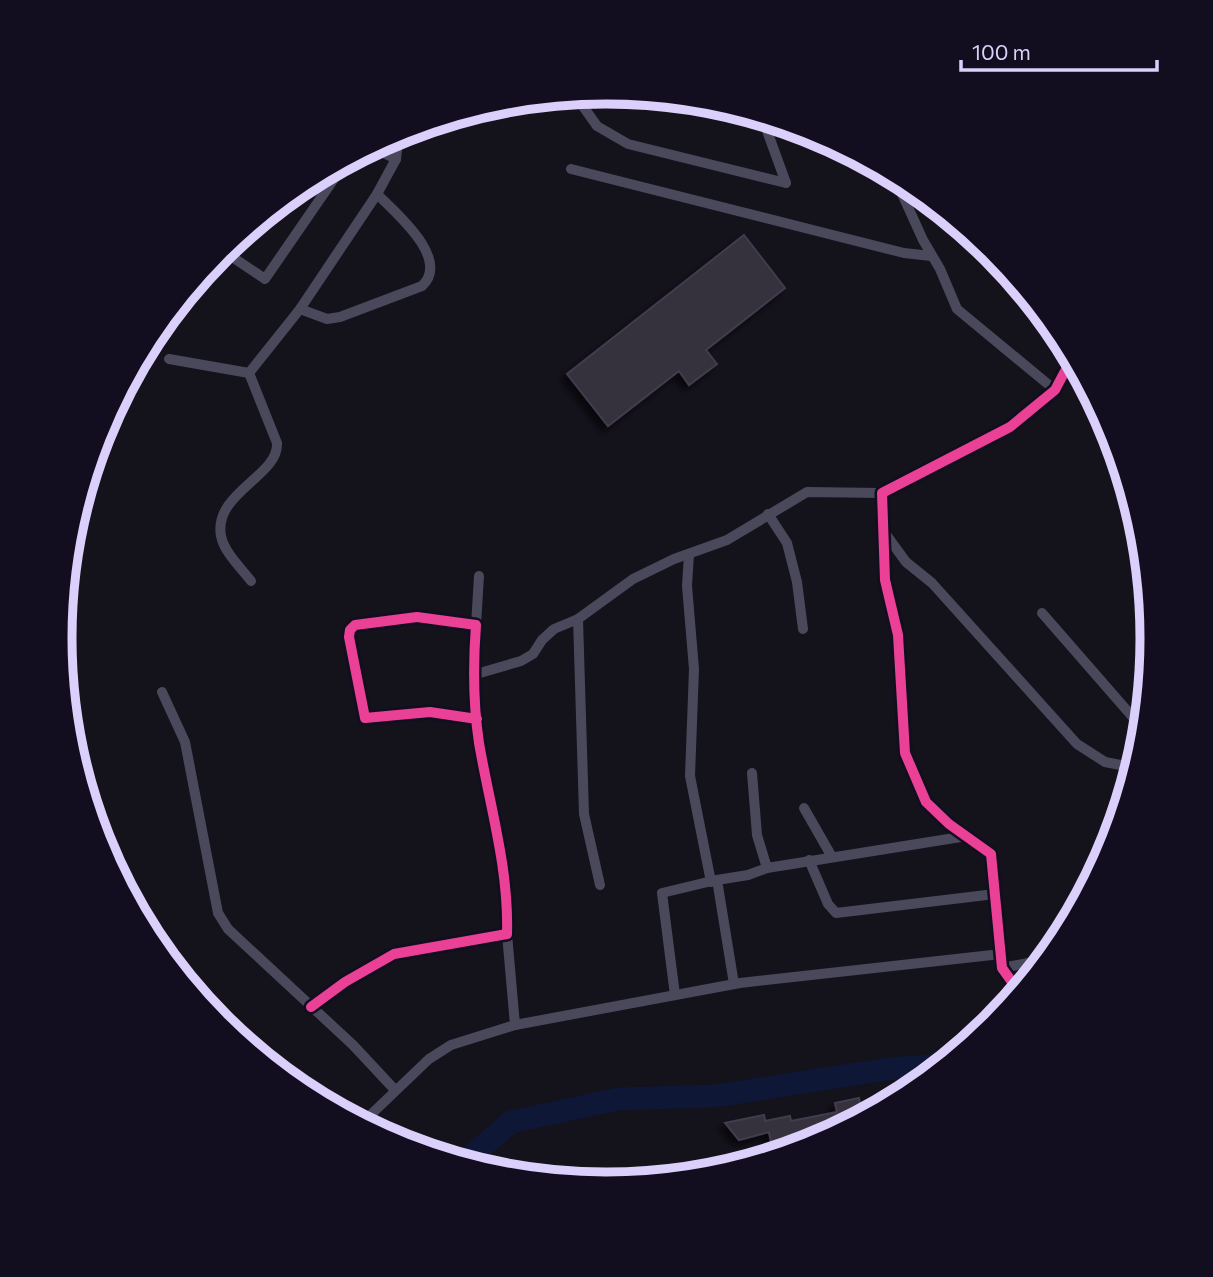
<svg xmlns="http://www.w3.org/2000/svg" width="1213" height="1277" font-family="Commissioner,sans-serif">
	<style>
		.lines { fill: none; stroke-linecap: round; stroke-linejoin: round }
		.river { stroke: #0e1736; stroke-width: 23 }
		.building { fill: #34303d; stroke: #423c4e; stroke-width: 2; filter: url(#shadow) }
		.street { stroke: #4a485b; stroke-width: 10 }
		.cycleway-casing { stroke: #130e1f; stroke-width: 15 }
		.cycleway { stroke: #ea4096; stroke-width: 10 }
		.rim { fill: none; stroke: #dad0fb; stroke-width: 9 }
	</style>
	<defs>
		<filter id="shadow"><feDropShadow dx="-5.5" dy="5.5" stdDeviation="3.5" flood-color="#0009"/></filter>
	</defs>
	<rect width="100%" height="100%" fill="#14121b"/>
	<g class="lines">
		<!-- river -->
		<polyline class="river" points="462,1164 511,1122 618,1099 715,1096 888,1069 944,1065"/>
	</g>
	<!-- building -->
	<g class="building">
		<polygon points="744,235 785,288 706,350 717,364 689,385 679,371 608,426 567,374"/>
		<polygon points="859,1098 863,1119 821,1141 773,1153 769,1132 739,1140 725,1123 764,1115 765,1121 790,1116 791,1121 837,1112 835,1103"/>
	</g>
	<g class="lines">
		<!-- street -->
		<g class="street">
			<polyline points="575,95 597,126 628,144 786,183"/>
			<polyline points="762,117 786,183"/>
			<polyline points="372,147 396,159"/>
			<polyline points="571,169 904,253 931,256"/>
			<polyline points="893,174 923,240 940,269 957,309 1055,390"/>
			<polyline points="222,250 265,279 347,160"/>
			<path d="M300,309L327,319L340,317L422,286C451,259 396,213 377,194"/>
			<polyline points="169,359 249,373"/>
			<polyline points="768,514 787,543 797,582 803,629"/>
			<polyline points="882,529 906,562 932,583 1077,744 1105,762 1136,768"/>
			<polyline points="689,554 687,586 694,669 690,776 711,882"/>
			<path d="M251,581C241,568 224,552 221,536C213,493 279,476 277,443L249,373L300,309L377,194L396,159L399,133"/>
			<polyline points="1042,613 1144,730"/>
			<polyline points="476,625 479,576"/>
			<polyline points="473,675 521,661 533,654 542,640 554,629 578,619"/>
			<polyline points="162,692 185,742 218,913 228,929 353,1045 395,1090"/>
			<polyline points="752,773 757,835 767,868 967,836"/>
			<polyline points="804,808 832,857"/>
			<polyline points="809,860 828,904 836,913 995,894"/>
			<polyline points="600,885 584,814 578,619 633,579 674,559 727,540 807,492 882,493"/>
			<polyline points="507,934 515,1025"/>
			<polyline points="1002,968 1048,959"/>
			<polyline points="734,984 717,880 748,875 767,868"/>
			<polyline points="1020,993 1002,968 991,854 949,824 926,802 905,753 898,635 885,580 882,493 1010,427 1055,390 1073,356"/>
			<polyline points="675,995 662,893 716,880"/>
			<path d="M311,1007L345,982L394,954L507,934C509,869 490,807 479,743C473,703 473,664 476,625L417,617L355,625L350,630L349,637L365,718L430,712L477,719"/>
			<polyline points="361,1124 429,1059 451,1045 515,1025 740,983 1001,954"/>
		</g>
		<defs>
			<g id="cycleway">
				<polyline points="1020,993 1002,968 991,854 949,824 926,802 905,753 898,635 885,580 882,493 1010,427 1055,390 1073,356"/>
				<path d="M311,1007L345,982L394,954L507,934C509,869 490,807 479,743C473,703 473,664 476,625L417,617L355,625L350,630L349,637L365,718L430,712L477,719"/>
			</g>
		</defs>
		<!-- cycleway casing -->
		<use href="#cycleway" class="cycleway-casing"/>
		<!-- cycleway -->
		<use href="#cycleway" class="cycleway"/>
	</g>
	<!-- crop -->
	<path d="M0 0H1213V1277H0ZM72 638a534 534 0 1 1 1068 0a534 534 0 1 1-1068 0Z" fill="#130e1f" fill-rule="evenodd"/>
	<path class="rim" d="M72 638a534 534 0 1 1 1068 0a534 534 0 1 1-1068 0Z"/>
	<!-- scale -->
	<path d="M961 60v10h196v-10" fill="none" stroke="#dad0fb" stroke-width="3.5"/>
	<text x="972" y="60" font-size="21" fill="#dad0fb" stroke="#130e1f" stroke-width="5" paint-order="stroke">100 m</text>
</svg>
